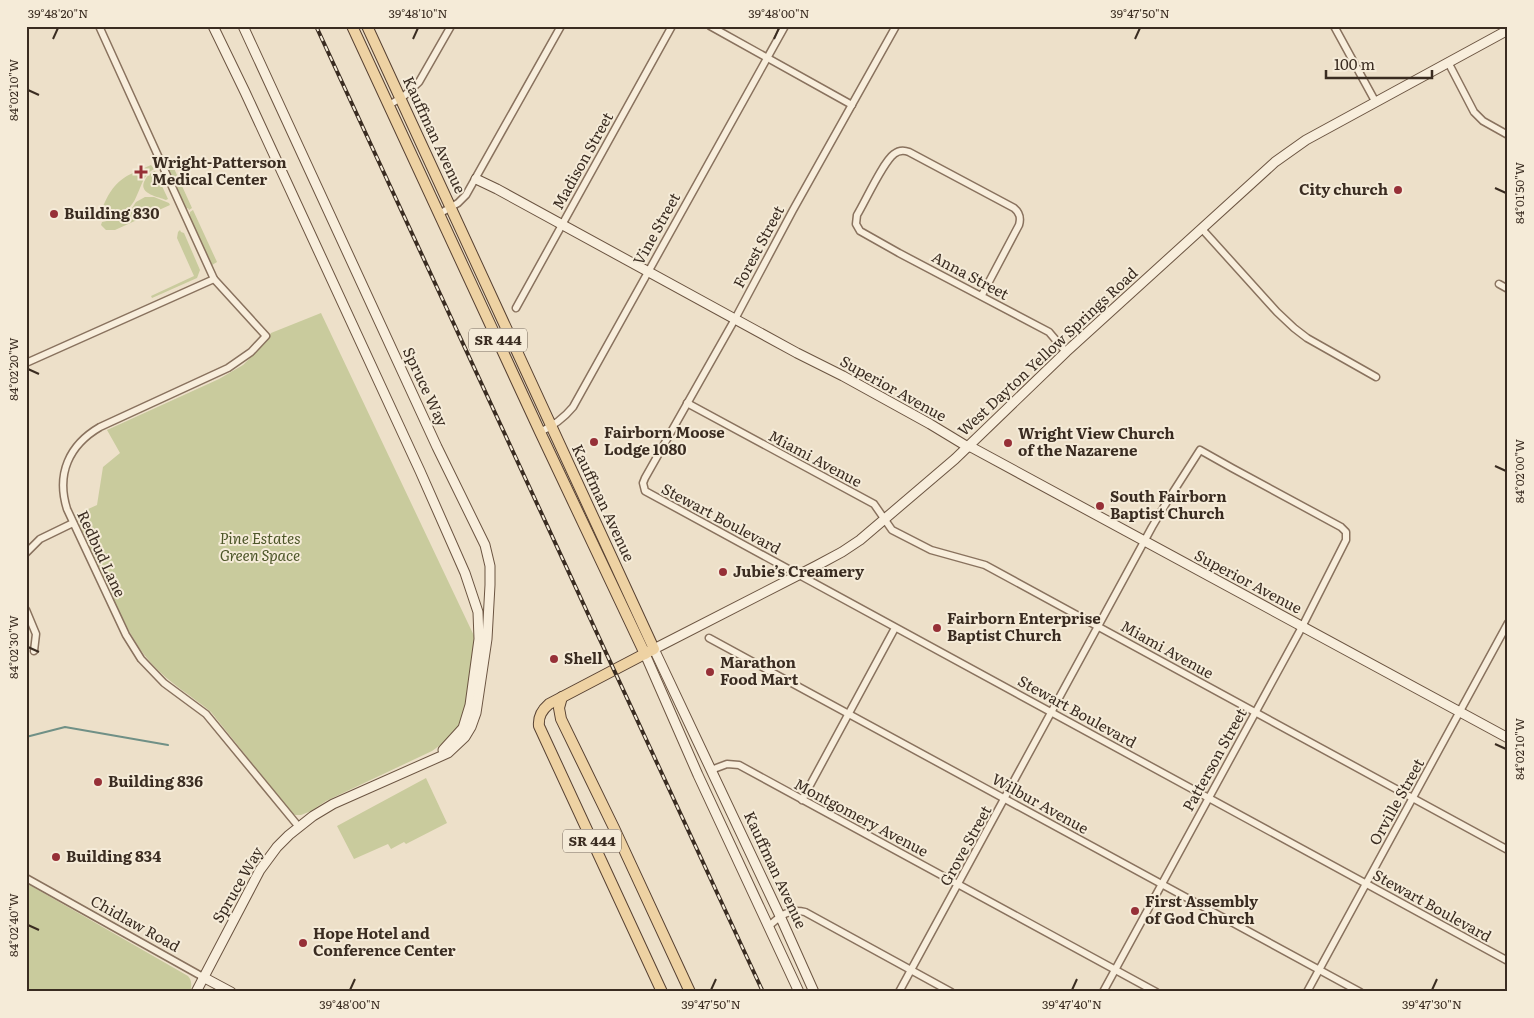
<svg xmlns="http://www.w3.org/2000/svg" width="1534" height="1018" font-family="Literata,serif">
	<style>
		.green { fill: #c9cb9d }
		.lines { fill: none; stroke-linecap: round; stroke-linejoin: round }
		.stream { stroke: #709086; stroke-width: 2 }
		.street-casing { stroke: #89725e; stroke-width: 9 }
		.secondary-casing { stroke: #6b5441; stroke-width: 11 }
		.primary-casing { stroke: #574132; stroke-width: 12 }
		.street { stroke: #f8eedc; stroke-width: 6 }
		.secondary { stroke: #f8eedc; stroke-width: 9 }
		.primary { stroke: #eed2a3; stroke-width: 10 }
		.rail-casing { stroke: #3a2c21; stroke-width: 4 }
		.rail { stroke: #f5ebd8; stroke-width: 2; stroke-dasharray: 5.5; stroke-linecap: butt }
		.ticks { fill: none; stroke: #3a2c21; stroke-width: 2 }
		.poi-dot { fill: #963037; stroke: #f5ebd8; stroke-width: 2 }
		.labels { text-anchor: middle; stroke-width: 4; stroke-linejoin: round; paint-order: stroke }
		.shield { fill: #f5ebd8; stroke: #726558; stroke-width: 1 }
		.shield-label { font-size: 14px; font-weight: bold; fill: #3a2c21 }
		.street-label { font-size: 15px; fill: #3a2c21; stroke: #f5ebd8 }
		.poi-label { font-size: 15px; font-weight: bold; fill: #3a2c21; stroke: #f5ebd8; text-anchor: start }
		.park-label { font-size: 15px; font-style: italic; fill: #4d5629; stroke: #f5ebd8 }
		.neatline { fill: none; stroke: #3a2c21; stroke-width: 2 }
		.ticks-label { font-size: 12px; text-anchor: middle; fill: #3a2c21 }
	</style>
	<rect width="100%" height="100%" fill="#ede0c9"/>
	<!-- green -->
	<g class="green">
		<polygon points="171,164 172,164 192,208 189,210 188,208 186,209 168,168"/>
		<path d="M151,165L154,169C143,175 142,185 137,195C131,211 115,222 98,219C99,214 102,209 104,204C116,178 126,176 151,165Z"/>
		<path d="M155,171L168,199L166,200C159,197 139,194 144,182C146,177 150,173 155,171Z"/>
		<polygon points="145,197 154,197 169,203 170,205 115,230 106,230 101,225 102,222 126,217 136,202"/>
		<polygon points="193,210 217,262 212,265 189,215 190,214 190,212"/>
		<polygon points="180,230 181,232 184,233 200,270 197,278 152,298 151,296 194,276 177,238 178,232"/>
		<path d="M321,313L476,640L465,713L458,728L450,738L432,751L326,801L311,811L301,815H295L292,813L211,712C192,696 169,683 152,664C133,643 122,617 110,592C98,566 86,541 75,515L97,505L103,467L120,453L107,430L219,379L243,365L265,343L271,333Z"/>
		<polygon points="426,778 447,823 406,844 404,842 391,849 388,844 354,859 337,826"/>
		<path d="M26,883L188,976C192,980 192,987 190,992H26Z"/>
	</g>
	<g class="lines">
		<!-- stream -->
		<polyline class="stream" points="26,737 65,727 168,745"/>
		<defs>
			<g id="street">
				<path d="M99,26L214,279L266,336L251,352L228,368L100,427C69,445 56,474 67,509L126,635L141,659L164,683L206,714L299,827"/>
				<polyline points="710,26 852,105"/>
				<polyline points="896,26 793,210 735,319 645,478 643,483 645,491 1508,961"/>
				<polyline points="1334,26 1375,101"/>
				<polyline points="1448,62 1474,112 1483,121 1508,135"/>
				<polyline points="389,105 404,96 419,82 451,26"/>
				<polyline points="439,214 458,203 466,195 561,26"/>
				<polyline points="1202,229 1277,312 1294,328 1307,338 1376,377"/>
				<polyline points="1499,284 1508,289"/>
				<path d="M982,295L1019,225C1021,218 1020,213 1014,208L909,152C904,150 899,150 894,154C883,162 865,202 857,215L856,224L860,231L899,253L1049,332L1066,352"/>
				<polyline points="516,308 672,26"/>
				<polyline points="26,363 214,279"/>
				<polyline points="687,403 874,504 892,530 931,550 985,565 1508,850"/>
				<path d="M540,432C553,426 564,418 573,407L785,26"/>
				<polyline points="26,553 40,539 73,523"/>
				<polyline points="26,610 36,634 34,651"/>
				<polyline points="709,638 1360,992"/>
				<polyline points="711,770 727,764 739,765 1156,992"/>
				<polyline points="802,800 895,628"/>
				<polyline points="26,878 203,977"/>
				<path d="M769,926C780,916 789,908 805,912L951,992"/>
				<polyline points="899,992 1152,527 1168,500 1200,450 1232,468 1341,527 1346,532 1346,540 1302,627 1103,992"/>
				<polyline points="1307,992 1508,623"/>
			</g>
			<g id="secondary">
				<polyline points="213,26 245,92 420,471 465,573 478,612 479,639 470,705 463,728 443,750"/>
				<polyline points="476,179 497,189 797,353 843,376 930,424 968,447 971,447 1508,738"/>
				<polyline points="645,654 698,775 799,992"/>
				<polyline points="203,977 231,992"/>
				<polyline points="196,992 260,870 277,847 289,835 313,816 333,804 448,753 465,737 471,727 476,713 487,639 490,585 490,566 485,545 437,447 243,26"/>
				<polyline points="814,992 780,916 654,649 816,566 842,552 860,540 955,459 1066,352 1275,162 1306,140 1508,30"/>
			</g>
			<g id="primary">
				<polyline points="352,26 540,432 645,654"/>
				<path d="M367,26L654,649L549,704C542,710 538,716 539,726L662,992"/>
				<polyline points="562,697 559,708 561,719 614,828 690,992"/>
			</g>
		</defs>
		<!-- street casing -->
		<use href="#street" class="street-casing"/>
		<!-- secondary casing -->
		<use href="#secondary" class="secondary-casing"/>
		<!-- primary casing -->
		<use href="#primary" class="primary-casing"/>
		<!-- street -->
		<use href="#street" class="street"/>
		<!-- secondary -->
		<use href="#secondary" class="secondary"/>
		<!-- primary -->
		<use href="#primary" class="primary"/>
		<defs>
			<polyline id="rail" points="316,26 763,992"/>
		</defs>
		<!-- rail casing -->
		<use href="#rail" class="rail-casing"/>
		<!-- rail -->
		<use href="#rail" class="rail"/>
	</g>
	<!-- ticks -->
	<path class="ticks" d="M53,39L58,28M413,39L418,28M774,39L779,28M1135,39L1140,28M28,90L39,95M1495,188L1506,193M28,369L39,374M1495,466L1506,471M28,647L39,652M1495,744L1506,749M28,925L39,930M350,990L355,979M711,990L716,979M1072,990L1077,979M1432,990L1437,979"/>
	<!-- markers -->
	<g class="poi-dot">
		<path d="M138.5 164.5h5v5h5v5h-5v5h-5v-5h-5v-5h5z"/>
		<circle cx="1398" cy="190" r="5"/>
		<circle cx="54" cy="214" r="5"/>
		<circle cx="594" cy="442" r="5"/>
		<circle cx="1008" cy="443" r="5"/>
		<circle cx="1100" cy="506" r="5"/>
		<circle cx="723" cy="572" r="5"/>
		<circle cx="937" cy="628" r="5"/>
		<circle cx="554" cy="659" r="5"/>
		<circle cx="710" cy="672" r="5"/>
		<circle cx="98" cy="782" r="5"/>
		<circle cx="56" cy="857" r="5"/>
		<circle cx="1135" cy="911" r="5"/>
		<circle cx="303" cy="943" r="5"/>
	</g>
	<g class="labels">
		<!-- shield labels -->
		<g class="shield">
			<rect x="469" y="328.5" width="58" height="23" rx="4"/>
			<rect x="563" y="829.5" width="58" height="23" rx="4"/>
		</g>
		<g class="shield-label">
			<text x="498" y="345">SR 444</text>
			<text x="592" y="846">SR 444</text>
		</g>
		<!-- street labels -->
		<g class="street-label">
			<text transform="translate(434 135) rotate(65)" y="5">Kauffman Avenue</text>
			<text transform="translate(583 161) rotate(-61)" y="5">Madison Street</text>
			<text transform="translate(657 229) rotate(-61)" y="5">Vine Street</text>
			<text transform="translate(759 247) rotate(-62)" y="5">Forest Street</text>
			<text transform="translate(970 276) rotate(28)" y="5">Anna Street</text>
			<text transform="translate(1048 352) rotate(-43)" y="5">West Dayton Yellow Springs Road</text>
			<text transform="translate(425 387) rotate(65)" y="5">Spruce Way</text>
			<text transform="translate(893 389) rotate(29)" y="5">Superior Avenue</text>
			<text transform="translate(815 459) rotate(28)" y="5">Miami Avenue</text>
			<text transform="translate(603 503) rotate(65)" y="5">Kauffman Avenue</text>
			<text transform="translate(721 519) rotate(28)" y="5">Stewart Boulevard</text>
			<text transform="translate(101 554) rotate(65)" y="5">Redbud Lane</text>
			<text transform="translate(1248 582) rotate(28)" y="5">Superior Avenue</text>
			<text transform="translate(1167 650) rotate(29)" y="5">Miami Avenue</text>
			<text transform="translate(1077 712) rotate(29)" y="5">Stewart Boulevard</text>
			<text transform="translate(1215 760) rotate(-61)" y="5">Patterson Street</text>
			<text transform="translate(1397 802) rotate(-61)" y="5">Orville Street</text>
			<text transform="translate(1040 804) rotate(29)" y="5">Wilbur Avenue</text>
			<text transform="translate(861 818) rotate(28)" y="5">Montgomery Avenue</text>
			<text transform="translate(966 846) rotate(-61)" y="5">Grove Street</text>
			<text transform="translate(775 870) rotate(65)" y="5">Kauffman Avenue</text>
			<text transform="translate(238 885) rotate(-60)" y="5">Spruce Way</text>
			<text transform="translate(1432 906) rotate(29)" y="5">Stewart Boulevard</text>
			<text transform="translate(135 924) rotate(29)" y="5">Chidlaw Road</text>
		</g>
		<!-- poi labels -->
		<g class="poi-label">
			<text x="152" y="168">Wright-Patterson<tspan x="152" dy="17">Medical Center</tspan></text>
			<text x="1388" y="195" text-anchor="end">City church</text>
			<text x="64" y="219">Building 830</text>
			<text x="604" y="438">Fairborn Moose<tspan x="604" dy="17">Lodge 1080</tspan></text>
			<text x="1018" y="439">Wright View Church<tspan x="1018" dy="17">of the Nazarene</tspan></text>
			<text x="1110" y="502">South Fairborn<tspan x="1110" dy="17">Baptist Church</tspan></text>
			<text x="733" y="577">Jubie’s Creamery</text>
			<text x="947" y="624">Fairborn Enterprise<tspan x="947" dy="17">Baptist Church</tspan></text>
			<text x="564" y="664">Shell</text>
			<text x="720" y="668">Marathon<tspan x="720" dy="17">Food Mart</tspan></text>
			<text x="108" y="787">Building 836</text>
			<text x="66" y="862">Building 834</text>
			<text x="1145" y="907">First Assembly<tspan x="1145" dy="17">of God Church</tspan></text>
			<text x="313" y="939">Hope Hotel and<tspan x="313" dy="17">Conference Center</tspan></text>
		</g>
		<!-- park labels -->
		<g class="park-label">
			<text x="260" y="544">Pine Estates<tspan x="260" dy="17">Green Space</tspan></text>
		</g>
	</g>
	<!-- border -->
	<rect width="1534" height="1018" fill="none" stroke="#f5ebd8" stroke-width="55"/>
	<!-- scale -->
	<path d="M1326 70v8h106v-8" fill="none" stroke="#3a2c21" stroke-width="2.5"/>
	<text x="1334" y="70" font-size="15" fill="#3a2c21" stroke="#f5ebd8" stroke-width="4" paint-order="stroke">100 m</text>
	<rect x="28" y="28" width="1478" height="962" class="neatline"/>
	<g class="ticks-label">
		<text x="58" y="18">39°48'20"N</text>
		<text x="418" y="18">39°48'10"N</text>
		<text x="779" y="18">39°48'00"N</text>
		<text x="1140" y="18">39°47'50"N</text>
		<text transform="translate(14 90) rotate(-90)" y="4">84°02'10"W</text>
		<text transform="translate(1520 193) rotate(-90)" y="4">84°01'50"W</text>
		<text transform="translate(14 369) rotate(-90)" y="4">84°02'20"W</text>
		<text transform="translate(1520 471) rotate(-90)" y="4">84°02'00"W</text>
		<text transform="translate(14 647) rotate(-90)" y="4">84°02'30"W</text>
		<text transform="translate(1520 749) rotate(-90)" y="4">84°02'10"W</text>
		<text transform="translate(14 925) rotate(-90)" y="4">84°02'40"W</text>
		<text x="350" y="1009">39°48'00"N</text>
		<text x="711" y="1009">39°47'50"N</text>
		<text x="1072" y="1009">39°47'40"N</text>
		<text x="1432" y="1009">39°47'30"N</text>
	</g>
</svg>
